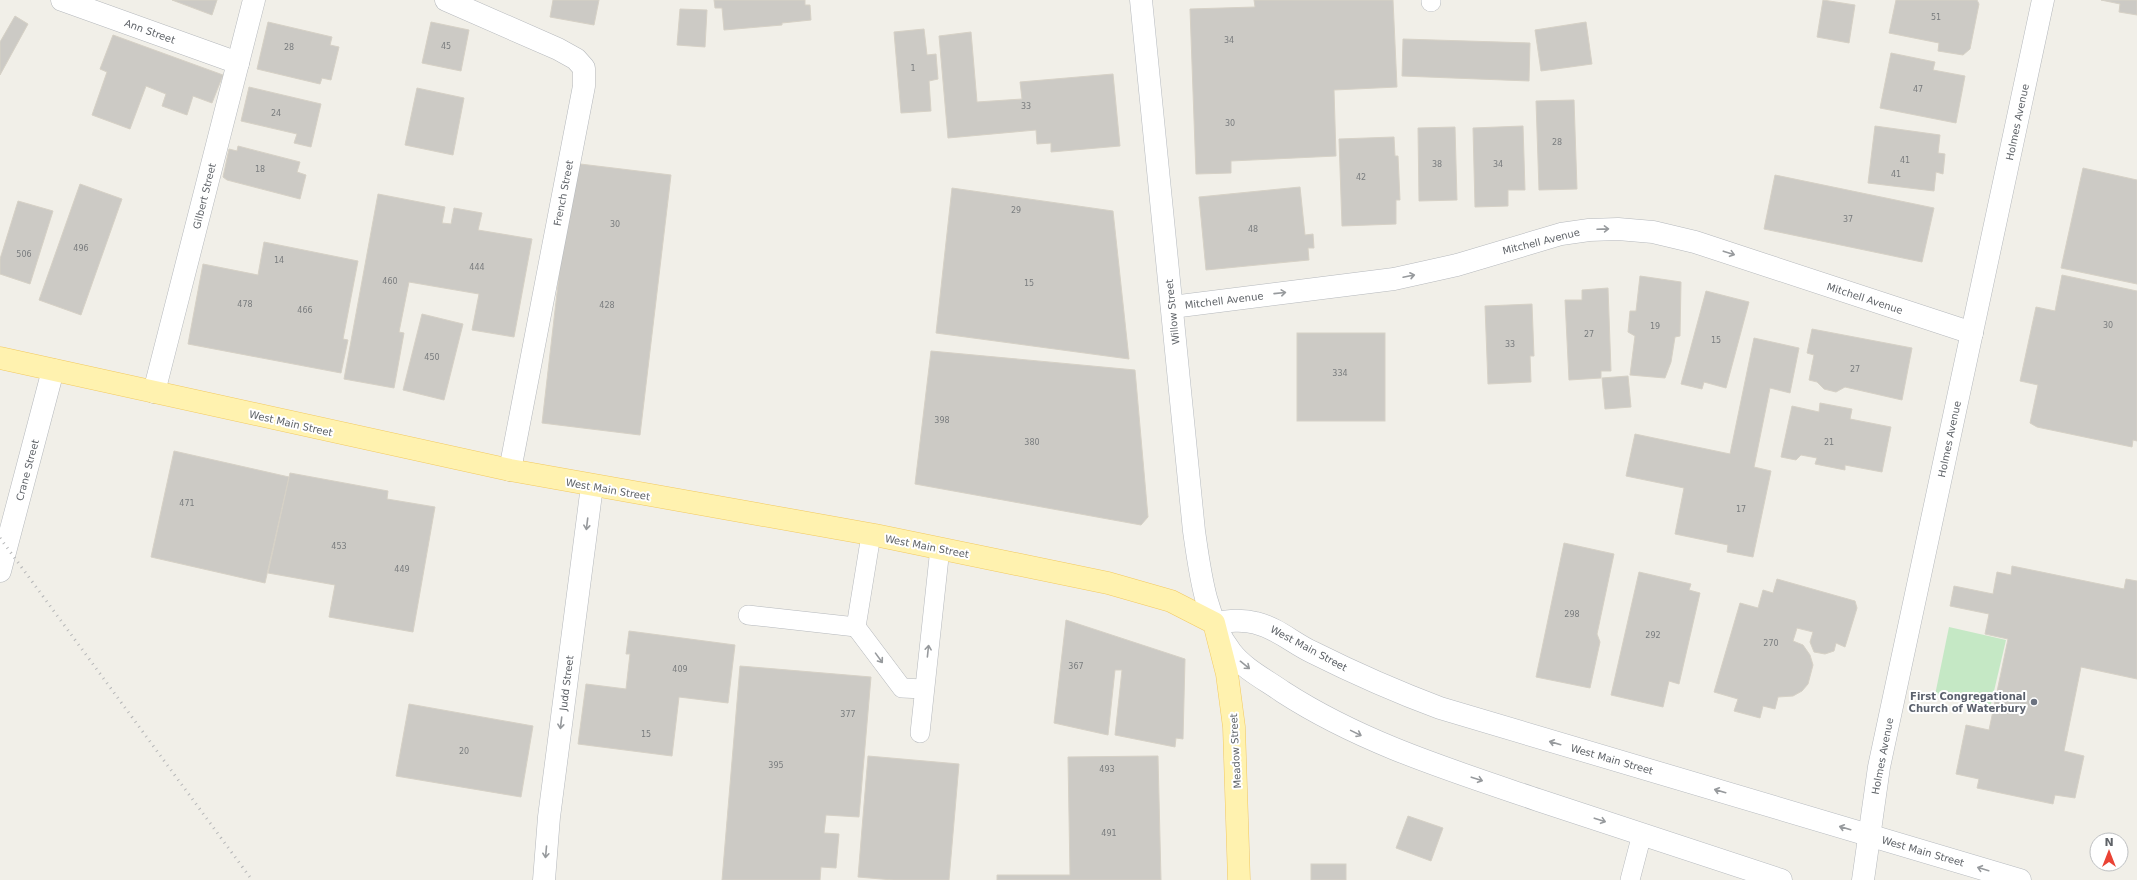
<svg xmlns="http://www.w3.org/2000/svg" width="2137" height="880" font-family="'DejaVu Sans',sans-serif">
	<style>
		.green { fill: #c5e8c5 }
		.building { fill: #cccac5; stroke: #d6d1c6 }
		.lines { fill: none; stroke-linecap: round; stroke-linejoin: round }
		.lane-casing { stroke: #b5b8bc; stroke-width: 20 }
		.street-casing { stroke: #b5b8bc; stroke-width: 23 }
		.secondary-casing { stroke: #b6babf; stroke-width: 23 }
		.primary-casing { stroke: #f2c960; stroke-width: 23 }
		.lane { stroke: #fff; stroke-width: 19 }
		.street { stroke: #fff; stroke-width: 22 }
		.secondary { stroke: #fff; stroke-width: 22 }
		.primary { stroke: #fff2af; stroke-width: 22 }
		.rail { stroke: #b6b7b8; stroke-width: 3; stroke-dasharray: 1 5; stroke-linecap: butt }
		.oneway { stroke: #979a9d }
		.worship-dot { fill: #6b7280; stroke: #fff; stroke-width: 1.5 }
		.labels { text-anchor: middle; stroke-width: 4; stroke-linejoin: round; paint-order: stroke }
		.number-label { font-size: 8px; fill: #7a7d7f }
		.street-label { font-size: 10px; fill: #5f6368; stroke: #fff }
		.worship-label { font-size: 10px; font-weight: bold; fill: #5b616d; stroke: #fff; text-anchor: end }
	</style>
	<rect width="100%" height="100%" fill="#f1efe8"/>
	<!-- green -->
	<polygon class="green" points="1949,627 2006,640 1990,708 1935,695"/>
	<!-- building -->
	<g class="building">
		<polygon points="172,0 217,0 212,15"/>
		<polygon points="553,0 599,0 594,25 550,17"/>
		<polygon points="714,0 805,0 805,5 810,5 811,20 782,23 782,25 724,30 722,8 715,8"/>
		<polygon points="1254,0 1393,0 1397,87 1334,90 1336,156 1231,161 1231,173 1196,174 1190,9 1255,7"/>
		<polygon points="1823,0 1855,5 1849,43 1817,37"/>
		<polygon points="1896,0 1977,0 1979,4 1970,49 1963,55 1938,51 1939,43 1889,33"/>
		<polygon points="2101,0 2137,0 2137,15 2119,12 2120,4"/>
		<polygon points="680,9 707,10 705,47 677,45"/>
		<polygon points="15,16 28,24 0,75 0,42"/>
		<polygon points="268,22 332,37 330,45 339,47 331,80 322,78 320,84 257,69"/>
		<polygon points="431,22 469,30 461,71 422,63"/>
		<polygon points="1586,22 1592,64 1541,71 1535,30"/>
		<polygon points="924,29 927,55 936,54 938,79 929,81 931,111 901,113 894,32"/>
		<polygon points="971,32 977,102 1022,99 1020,82 1113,74 1120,146 1051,152 1051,143 1037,144 1036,130 948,138 939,36"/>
		<polygon points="113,35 223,75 212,103 193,96 187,115 162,106 166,94 146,86 130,129 92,115 107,72 100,69"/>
		<polygon points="1403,39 1530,43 1529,81 1402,76"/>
		<polygon points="1891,53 1935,62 1933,70 1965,76 1956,123 1880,108"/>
		<polygon points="249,87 321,104 311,147 294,143 297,134 241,121"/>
		<polygon points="417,88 464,98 453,155 405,145"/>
		<polygon points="1574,100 1577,189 1539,190 1536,101"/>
		<polygon points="1523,126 1525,190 1508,190 1508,206 1475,207 1473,128"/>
		<polygon points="1875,126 1940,135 1938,153 1945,154 1943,174 1936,172 1934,191 1868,183"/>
		<polygon points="1455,127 1457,200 1419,201 1418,128"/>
		<polygon points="1394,137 1395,156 1398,156 1400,200 1396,200 1396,224 1342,226 1339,139"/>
		<polygon points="238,146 300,162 297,172 306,175 300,199 227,180 223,177 229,149 237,151"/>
		<polygon points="572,163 671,175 640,435 542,423"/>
		<polygon points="2083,168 2137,180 2137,284 2061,268"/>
		<polygon points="1775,175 1934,208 1922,262 1764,229"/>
		<polygon points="80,184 122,199 81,315 39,300"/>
		<polygon points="1300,187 1305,235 1313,234 1314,248 1308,248 1309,260 1206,270 1199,197"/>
		<polygon points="952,188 1113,211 1129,359 936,333"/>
		<polygon points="378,194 445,207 442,223 451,224 454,208 482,213 478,230 532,239 514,337 472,330 479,294 409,282 399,332 404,333 394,388 344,379"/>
		<polygon points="18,201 53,211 30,284 0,274 0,259"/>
		<polygon points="264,242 358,261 343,339 348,340 341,373 188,344 203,264 258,275"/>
		<polygon points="2062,275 2137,291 2137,441 2133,440 2132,447 2037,427 2030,423 2038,385 2020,381 2036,307 2055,311"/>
		<polygon points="1640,276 1681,282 1680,336 1675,337 1671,362 1665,378 1630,375 1635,336 1628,332 1630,311 1636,311"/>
		<polygon points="1608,288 1611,371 1601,371 1601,378 1569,380 1565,300 1582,300 1582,290"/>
		<polygon points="1706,291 1749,302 1726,388 1704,382 1702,389 1681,384"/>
		<polygon points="1532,304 1534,356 1530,356 1531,382 1488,384 1485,306"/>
		<polygon points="422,314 463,324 444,400 403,390"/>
		<polygon points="1812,329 1912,348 1902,400 1845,387 1836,392 1824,389 1817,382 1809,380 1814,355 1807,353"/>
		<rect x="1297" y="333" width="88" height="88"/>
		<polygon points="1754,338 1799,348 1790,393 1770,388 1754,467 1771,471 1753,557 1727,552 1728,545 1675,534 1684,488 1626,476 1635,434 1730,454"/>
		<polygon points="931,351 1135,370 1148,517 1141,525 915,484"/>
		<polygon points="1628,376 1631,407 1605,409 1602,378"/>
		<polygon points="1820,403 1852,409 1850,419 1891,427 1882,472 1845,465 1845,470 1815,464 1817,458 1801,455 1796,460 1781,457 1792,406 1819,412"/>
		<polygon points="174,451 289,477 265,583 151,557"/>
		<polygon points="290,473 388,491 387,499 435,507 413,632 329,617 335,585 268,573"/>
		<polygon points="1564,543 1614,554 1597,634 1600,642 1590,688 1536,677"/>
		<polygon points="2012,566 2124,589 2126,579 2137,581 2137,679 2081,667 2064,751 2084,756 2075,798 2055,795 2053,804 1977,788 1979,779 1956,774 1966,725 1989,730 2008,639 1985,634 1989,614 1950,606 1954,586 1993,594 1997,572 2011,575"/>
		<polygon points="1639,572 1691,584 1689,590 1700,593 1679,684 1669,681 1663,707 1611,695"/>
		<polygon points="1777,579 1855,601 1857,608 1845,647 1836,643 1834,651 1825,654 1814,652 1810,642 1813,632 1797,628 1793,641 1803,645 1810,655 1813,665 1808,684 1802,691 1793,696 1778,697 1775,709 1763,706 1760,718 1734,711 1738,699 1714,692 1740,603 1758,608 1763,590 1773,593"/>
		<polygon points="1066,620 1185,659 1183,739 1176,738 1175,747 1115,735 1122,670 1115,670 1108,735 1054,723"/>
		<polygon points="629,631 735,645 728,703 679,697 672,756 578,744 586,684 626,689 630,654 626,654"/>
		<polygon points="740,666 871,677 859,817 826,815 824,833 839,834 836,868 821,867 820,880 722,880"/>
		<polygon points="409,704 533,726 521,797 396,776"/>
		<polygon points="868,756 959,764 949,880 893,880 858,877"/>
		<polygon points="1158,756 1161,880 997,880 997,875 1070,875 1068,757"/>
		<polygon points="1408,816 1443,828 1431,861 1396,848"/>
		<rect x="1311" y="864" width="35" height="16"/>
	</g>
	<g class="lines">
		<defs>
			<g id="lane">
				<polyline points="1431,2 1431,0"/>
				<polyline points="871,535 856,627 902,688 924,689"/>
				<polyline points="748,615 856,627"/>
				<polyline points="920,733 940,548"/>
				<polyline points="1630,880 1642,834"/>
			</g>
			<g id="street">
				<polyline points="62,0 238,63"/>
				<polyline points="446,0 558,49 576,59 584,68 584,86 510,470"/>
				<polyline points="1172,307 1394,279 1457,265 1561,234 1589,230 1618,229 1653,232 1695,242 1972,333"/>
				<polyline points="154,392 254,0"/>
				<polyline points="0,571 53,370"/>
				<polyline points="544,880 549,817 592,486"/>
				<polyline points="1863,880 1879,767 2043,0"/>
			</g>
			<g id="secondary">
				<path d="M1141,0L1194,531C1200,572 1205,618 1231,652C1244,669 1266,680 1283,692C1362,743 1450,770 1538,800C1619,826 1700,853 1781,880"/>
				<path d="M1214,623C1228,621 1242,619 1256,623C1277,628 1293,643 1312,652C1354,673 1397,692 1440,708L2020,880"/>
			</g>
			<polyline id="primary" points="0,358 510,470 875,535 1108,583 1171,601 1214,623 1227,674 1234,727 1239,880"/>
		</defs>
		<!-- lane casing -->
		<use href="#lane" class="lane-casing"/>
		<!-- street casing -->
		<use href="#street" class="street-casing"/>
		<!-- secondary casing -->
		<use href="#secondary" class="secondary-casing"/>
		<!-- primary casing -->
		<use href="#primary" class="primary-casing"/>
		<!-- lane -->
		<use href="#lane" class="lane"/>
		<!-- street -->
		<use href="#street" class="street"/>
		<!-- secondary -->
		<use href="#secondary" class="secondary"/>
		<!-- primary -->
		<use href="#primary" class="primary"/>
		<!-- rail -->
		<polyline class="rail" points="0,538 252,880"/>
	</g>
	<!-- one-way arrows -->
	<defs><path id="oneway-shaft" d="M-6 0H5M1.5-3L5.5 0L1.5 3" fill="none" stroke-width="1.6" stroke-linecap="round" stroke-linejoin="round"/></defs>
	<g class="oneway">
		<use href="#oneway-shaft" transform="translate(1603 229) rotate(-2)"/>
		<use href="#oneway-shaft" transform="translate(1729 253) rotate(18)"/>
		<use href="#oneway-shaft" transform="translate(1409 276) rotate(-12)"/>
		<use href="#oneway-shaft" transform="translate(1280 293) rotate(-6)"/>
		<use href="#oneway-shaft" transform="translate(587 524) rotate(97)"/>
		<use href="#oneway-shaft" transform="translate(928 651) rotate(-84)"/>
		<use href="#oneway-shaft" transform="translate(879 658) rotate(54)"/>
		<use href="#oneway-shaft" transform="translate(1245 665) rotate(39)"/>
		<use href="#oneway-shaft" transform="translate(561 723) rotate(97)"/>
		<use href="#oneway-shaft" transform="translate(1356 733) rotate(26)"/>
		<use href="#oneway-shaft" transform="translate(1555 743) rotate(-164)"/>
		<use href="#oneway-shaft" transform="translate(1477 779) rotate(18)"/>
		<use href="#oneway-shaft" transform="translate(1720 791) rotate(-164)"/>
		<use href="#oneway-shaft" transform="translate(1600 820) rotate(18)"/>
		<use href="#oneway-shaft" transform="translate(1845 828) rotate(-164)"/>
		<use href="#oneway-shaft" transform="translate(546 852) rotate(95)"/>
		<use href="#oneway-shaft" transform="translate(1983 869) rotate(-163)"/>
	</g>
	<!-- markers -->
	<circle class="worship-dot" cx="2034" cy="702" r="4"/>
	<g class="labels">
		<!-- number labels -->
		<g class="number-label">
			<text x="1936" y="20">51</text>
			<text x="1229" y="43">34</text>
			<text x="446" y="49">45</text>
			<text x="289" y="50">28</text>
			<text x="913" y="71">1</text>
			<text x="1918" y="92">47</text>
			<text x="1026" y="109">33</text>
			<text x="276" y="116">24</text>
			<text x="1230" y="126">30</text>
			<text x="1557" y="145">28</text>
			<text x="1905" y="163">41</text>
			<text x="1437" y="167">38</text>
			<text x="1498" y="167">34</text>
			<text x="260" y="172">18</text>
			<text x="1896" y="177">41</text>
			<text x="1361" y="180">42</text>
			<text x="1016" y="213">29</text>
			<text x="1848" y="222">37</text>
			<text x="615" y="227">30</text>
			<text x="1253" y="232">48</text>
			<text x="81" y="251">496</text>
			<text x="24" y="257">506</text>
			<text x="279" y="263">14</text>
			<text x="477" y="270">444</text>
			<text x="390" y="284">460</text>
			<text x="1029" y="286">15</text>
			<text x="245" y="307">478</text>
			<text x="607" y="308">428</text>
			<text x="305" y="313">466</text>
			<text x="2108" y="328">30</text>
			<text x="1655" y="329">19</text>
			<text x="1589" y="337">27</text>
			<text x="1716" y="343">15</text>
			<text x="1510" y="347">33</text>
			<text x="432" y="360">450</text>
			<text x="1855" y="372">27</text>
			<text x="1340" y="376">334</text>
			<text x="942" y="423">398</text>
			<text x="1032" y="445">380</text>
			<text x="1829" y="445">21</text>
			<text x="187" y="506">471</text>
			<text x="1741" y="512">17</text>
			<text x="339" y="549">453</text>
			<text x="402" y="572">449</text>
			<text x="1572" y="617">298</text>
			<text x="1653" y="638">292</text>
			<text x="1771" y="646">270</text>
			<text x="1076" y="669">367</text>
			<text x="680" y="672">409</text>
			<text x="848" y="717">377</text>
			<text x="646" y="737">15</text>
			<text x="464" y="754">20</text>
			<text x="776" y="768">395</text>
			<text x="1107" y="772">493</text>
			<text x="1109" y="836">491</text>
		</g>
		<!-- street labels -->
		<g class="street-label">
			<text transform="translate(150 31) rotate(20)" y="4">Ann Street</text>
			<text transform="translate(2017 122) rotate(-78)" y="4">Holmes Avenue</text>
			<text transform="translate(563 193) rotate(-79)" y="4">French Street</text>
			<text transform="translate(204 196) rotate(-76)" y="4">Gilbert Street</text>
			<text transform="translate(1541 241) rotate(-14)" y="4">Mitchell Avenue</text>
			<text transform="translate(1865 298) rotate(18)" y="4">Mitchell Avenue</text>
			<text transform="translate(1224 300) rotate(-7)" y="4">Mitchell Avenue</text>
			<text transform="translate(1172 312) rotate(-96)" y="4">Willow Street</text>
			<text transform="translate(291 423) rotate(13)" y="4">West Main Street</text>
			<text transform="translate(1949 439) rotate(-78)" y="4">Holmes Avenue</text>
			<text transform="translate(27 470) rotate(-75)" y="4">Crane Street</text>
			<text transform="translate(608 489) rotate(10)" y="4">West Main Street</text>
			<text transform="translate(927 546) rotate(11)" y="4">West Main Street</text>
			<text transform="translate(1309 648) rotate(28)" y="4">West Main Street</text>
			<text transform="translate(566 683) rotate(-83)" y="4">Judd Street</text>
			<text transform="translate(1235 751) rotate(-93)" y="4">Meadow Street</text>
			<text transform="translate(1882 756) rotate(-79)" y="4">Holmes Avenue</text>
			<text transform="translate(1612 759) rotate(16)" y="4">West Main Street</text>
			<text transform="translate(1923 851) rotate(16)" y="4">West Main Street</text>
		</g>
		<!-- worship labels -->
		<g class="worship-label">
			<text x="2026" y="700">First Congregational<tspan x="2026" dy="12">Church of Waterbury</tspan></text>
		</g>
	</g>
	<!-- north arrow -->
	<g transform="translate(2109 852)"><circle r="19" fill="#ffffff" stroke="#bfc1c3"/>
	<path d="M0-3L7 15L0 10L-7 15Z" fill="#ea4335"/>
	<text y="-6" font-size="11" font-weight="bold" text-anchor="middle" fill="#5f6368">N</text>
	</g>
</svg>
